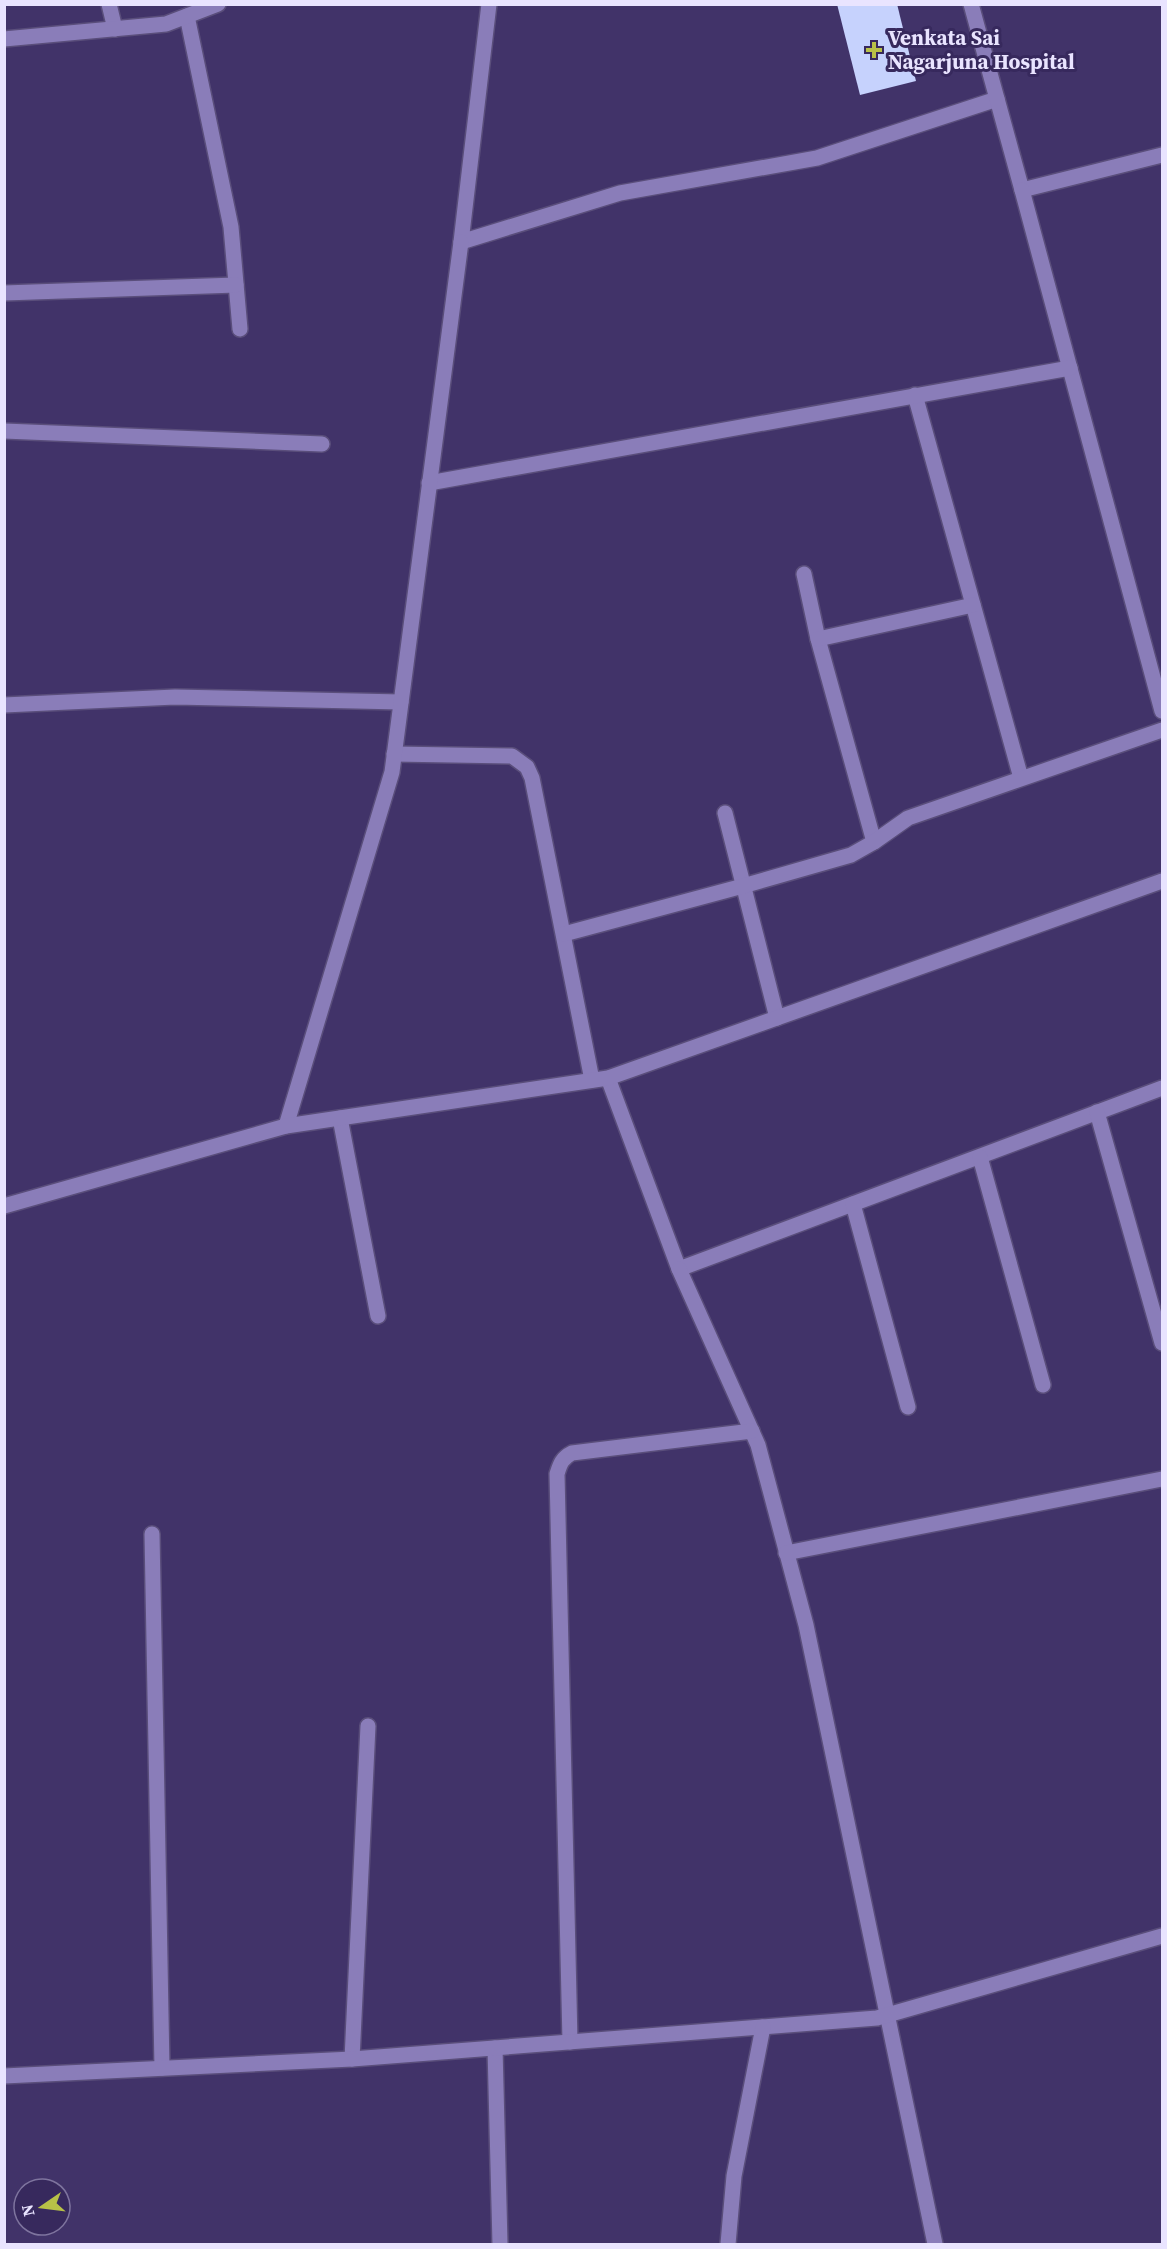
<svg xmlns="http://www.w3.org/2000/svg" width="1167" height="2249" font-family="'Source Serif 4',serif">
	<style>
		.building { fill: #c6d2fd }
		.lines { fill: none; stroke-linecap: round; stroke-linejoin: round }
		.lane-casing { stroke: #5a4e7b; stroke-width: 18 }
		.street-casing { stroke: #5a4e7b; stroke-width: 18 }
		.lane { stroke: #8a7db9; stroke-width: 15 }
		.street { stroke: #8a7db9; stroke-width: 15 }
		.poi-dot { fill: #b8c147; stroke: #37295d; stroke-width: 2 }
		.labels { text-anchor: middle; stroke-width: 6; stroke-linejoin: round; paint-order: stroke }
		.poi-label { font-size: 21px; font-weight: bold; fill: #e9e4ff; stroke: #37295d; text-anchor: start }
	</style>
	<rect width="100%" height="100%" fill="#413369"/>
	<!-- building -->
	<polygon class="building" points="837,4 897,4 916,81 860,95"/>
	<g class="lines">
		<defs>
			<polyline id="lane" points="340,1118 378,1316"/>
			<g id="street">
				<polyline points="109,4 115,29"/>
				<polyline points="489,4 461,242 620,193 817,158 997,99"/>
				<polyline points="971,4 1022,190 1162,155"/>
				<polyline points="187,16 231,227 240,329"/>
				<polyline points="4,39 166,24 218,4"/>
				<polyline points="1022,190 1162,711"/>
				<polyline points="4,293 236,285"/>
				<polyline points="915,395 1021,778"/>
				<polyline points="4,431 322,444"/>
				<polyline points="429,483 1070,368"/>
				<polyline points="804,574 818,639 874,842"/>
				<polyline points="818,639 973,605"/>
				<polyline points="4,705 175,697 401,702"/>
				<polyline points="394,754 512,756 527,767 532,778 592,1080"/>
				<polyline points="725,813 777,1018"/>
				<polyline points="564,934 743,886 851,855 874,842 908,818 1162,730"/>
				<polyline points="608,1078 679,1269 1162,1088"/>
				<polyline points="1097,1112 1162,1343"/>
				<polyline points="286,1126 392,772 461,242"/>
				<polyline points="980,1157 1043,1385"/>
				<polyline points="853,1204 908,1407"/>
				<polyline points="4,1206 286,1126 608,1078 1162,881"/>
				<polyline points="679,1269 758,1445 806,1625 935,2244"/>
				<polyline points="152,1534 162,2068"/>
				<polyline points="786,1553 1162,1479"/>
				<path d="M570,2042L557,1474C560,1464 562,1458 572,1453L752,1431"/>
				<polyline points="495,2048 500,2244"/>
				<polyline points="352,2059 368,1726"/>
				<polyline points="4,2076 352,2059 877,2018 1162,1936"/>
				<polyline points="728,2244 734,2176 763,2027"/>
			</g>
		</defs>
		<!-- lane casing -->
		<use href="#lane" class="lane-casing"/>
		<!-- street casing -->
		<use href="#street" class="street-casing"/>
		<!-- lane -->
		<use href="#lane" class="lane"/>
		<!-- street -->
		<use href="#street" class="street"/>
	</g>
	<!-- markers -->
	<path class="poi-dot" d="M871 41h6v6h6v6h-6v6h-6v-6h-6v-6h6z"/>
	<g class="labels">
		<!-- poi labels -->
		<g class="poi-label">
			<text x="888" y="45">Venkata Sai<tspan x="888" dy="24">Nagarjuna Hospital</tspan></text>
		</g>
	</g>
	<!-- border -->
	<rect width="1167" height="2249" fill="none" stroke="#e9e4ff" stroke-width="12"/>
	<!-- north arrow -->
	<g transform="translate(42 2207) rotate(256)"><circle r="28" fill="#37295d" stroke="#7e749e" stroke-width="1.5"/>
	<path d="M0-4.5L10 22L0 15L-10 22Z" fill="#b8c147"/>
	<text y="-9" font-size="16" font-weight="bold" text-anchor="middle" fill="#e9e4ff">N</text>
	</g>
</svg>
